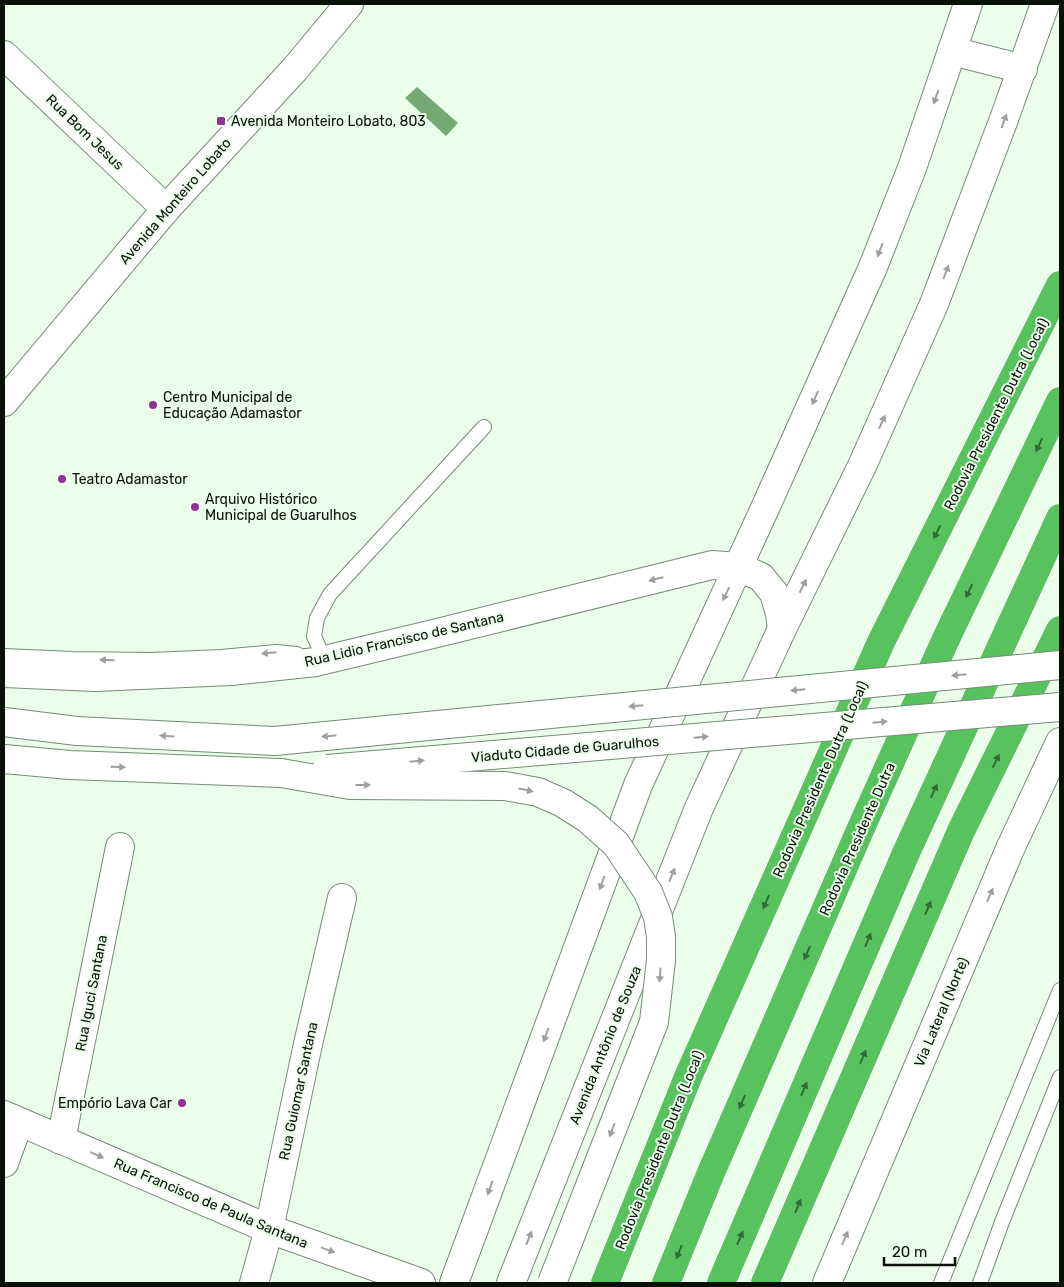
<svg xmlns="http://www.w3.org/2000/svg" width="1064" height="1287" font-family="Rubik,sans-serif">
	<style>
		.water { fill: #74a974 }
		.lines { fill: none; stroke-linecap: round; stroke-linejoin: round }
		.service-casing { stroke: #758b75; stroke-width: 16 }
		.minor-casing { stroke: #758b75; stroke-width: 30 }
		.secondary-casing { stroke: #758b75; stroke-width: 30 }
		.motorway-casing { stroke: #fff; stroke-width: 30 }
		.service { stroke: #fff; stroke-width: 14 }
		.minor { stroke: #fff; stroke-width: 28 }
		.secondary { stroke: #fff; stroke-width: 28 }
		.motorway { stroke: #58c25e; stroke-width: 28 }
		.secondary-bridge-casing { stroke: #758b75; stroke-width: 30; stroke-linecap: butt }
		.secondary-bridge { stroke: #fff; stroke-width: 28 }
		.oneway { fill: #9da09d }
		.oneway2 { fill: #306a34 }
		.poi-dot { fill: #903098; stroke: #eafee9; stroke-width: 2 }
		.labels { text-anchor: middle; stroke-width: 4; stroke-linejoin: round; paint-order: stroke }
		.poi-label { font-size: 14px; fill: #091109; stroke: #eafee9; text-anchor: start }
		.street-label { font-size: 14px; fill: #091109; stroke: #eafee9 }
	</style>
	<rect width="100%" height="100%" fill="#eafee9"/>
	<!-- water -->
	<polygon class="water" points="417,87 458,123 446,136 405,98"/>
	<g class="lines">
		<defs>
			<g id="service">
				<polyline points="4,656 72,659 151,660 221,657 276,652 297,654"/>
				<polyline points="324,659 314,636 317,618 330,594 484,427"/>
				<polyline points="941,1283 1060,990"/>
				<polyline points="980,1283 1002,1222 1060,1077"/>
			</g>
			<g id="minor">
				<polyline points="4,55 166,209"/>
				<polyline points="4,1115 269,1229 421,1283"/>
				<polyline points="61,1140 120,847"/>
				<polyline points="4,1163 19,1122"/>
				<polyline points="254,1283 269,1229 308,1044 342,898"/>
			</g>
			<g id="secondary">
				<polyline points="952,51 1023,69"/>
				<polyline points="4,402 166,209 295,69 349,4"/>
				<polyline points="4,673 95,677 231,671 316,662 433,634 712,565 738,567 761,577 774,593 780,614 782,629"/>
				<polyline points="4,722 77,731 275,741 499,719"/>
				<polyline points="4,759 70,765 281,773"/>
				<polyline points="454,1283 638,785 766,506 873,267 912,168 968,4"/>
				<polyline points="511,1283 699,808 782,629 862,466 934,304 1004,119 1045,4"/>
				<polyline points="827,1283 1010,849 1060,742"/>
			</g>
			<g id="motorway">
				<polyline points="605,1283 688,1077 881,642 1060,285"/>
				<polyline points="666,1283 710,1175 861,828 945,641 1060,401"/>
				<polyline points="721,1283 906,853 1060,518"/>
				<polyline points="765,1283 961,831 1060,630"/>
			</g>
		</defs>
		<!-- service casing -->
		<use href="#service" class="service-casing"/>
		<!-- minor casing -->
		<use href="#minor" class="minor-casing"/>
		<!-- secondary casing -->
		<use href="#secondary" class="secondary-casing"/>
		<!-- motorway casing -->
		<use href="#motorway" class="motorway-casing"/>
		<!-- service -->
		<use href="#service" class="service"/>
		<!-- minor -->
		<use href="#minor" class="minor"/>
		<!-- secondary -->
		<use href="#secondary" class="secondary"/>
		<!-- motorway -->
		<use href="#motorway" class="motorway"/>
		<defs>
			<g id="secondary-bridge">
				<polyline points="499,719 1060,665"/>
				<polyline points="327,769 1060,707"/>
				<polyline points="281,773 350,785 505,786 538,792 563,803 588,819 616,844 648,892 658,917 661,937 661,960 654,1022 552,1283"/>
			</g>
		</defs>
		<!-- secondary-bridge casing -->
		<use href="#secondary-bridge" class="secondary-bridge-casing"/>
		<!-- secondary-bridge -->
		<use href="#secondary-bridge" class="secondary-bridge"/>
	</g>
	<!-- one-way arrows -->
	<defs><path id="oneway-solid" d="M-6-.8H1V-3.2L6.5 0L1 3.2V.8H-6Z" transform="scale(1.25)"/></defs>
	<g class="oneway">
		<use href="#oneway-solid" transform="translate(936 97) rotate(109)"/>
		<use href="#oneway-solid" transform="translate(1004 121) rotate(-70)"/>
		<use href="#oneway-solid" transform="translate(880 250) rotate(111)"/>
		<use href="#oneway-solid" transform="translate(946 272) rotate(-69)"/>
		<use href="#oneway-solid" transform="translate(815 398) rotate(114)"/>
		<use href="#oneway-solid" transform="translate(882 422) rotate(-66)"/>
		<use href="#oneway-solid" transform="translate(656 579) rotate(166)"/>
		<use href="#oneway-solid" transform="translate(803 586) rotate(-64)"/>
		<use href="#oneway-solid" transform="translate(726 594) rotate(115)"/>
		<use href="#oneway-solid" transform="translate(269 653) rotate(175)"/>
		<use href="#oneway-solid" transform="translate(107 660) rotate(-179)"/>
		<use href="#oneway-solid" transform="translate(959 675) rotate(175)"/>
		<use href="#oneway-solid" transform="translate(798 690) rotate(175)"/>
		<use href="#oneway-solid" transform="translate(636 706) rotate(175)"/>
		<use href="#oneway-solid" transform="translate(880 722) rotate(-5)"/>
		<use href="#oneway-solid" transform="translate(167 736) rotate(-177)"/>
		<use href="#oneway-solid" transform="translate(329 736) rotate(174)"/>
		<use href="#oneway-solid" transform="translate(701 737) rotate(-5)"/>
		<use href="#oneway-solid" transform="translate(417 761) rotate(-5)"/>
		<use href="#oneway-solid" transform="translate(118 767) rotate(2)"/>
		<use href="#oneway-solid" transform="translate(363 785)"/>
		<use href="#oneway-solid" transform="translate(526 790) rotate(12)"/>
		<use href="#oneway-solid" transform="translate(672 875) rotate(-68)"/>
		<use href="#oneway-solid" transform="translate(602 883) rotate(110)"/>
		<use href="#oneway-solid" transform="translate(990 895) rotate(-67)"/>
		<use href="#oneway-solid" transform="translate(660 975) rotate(94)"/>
		<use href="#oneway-solid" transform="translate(546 1035) rotate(110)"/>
		<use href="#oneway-solid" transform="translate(612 1130) rotate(111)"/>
		<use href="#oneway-solid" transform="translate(97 1155) rotate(23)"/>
		<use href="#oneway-solid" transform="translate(490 1188) rotate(110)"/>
		<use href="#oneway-solid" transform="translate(529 1238) rotate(-68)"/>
		<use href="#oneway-solid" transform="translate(845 1238) rotate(-67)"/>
		<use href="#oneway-solid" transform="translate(328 1250) rotate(20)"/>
	</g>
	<g class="oneway2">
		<use href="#oneway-solid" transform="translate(1039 445) rotate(116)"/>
		<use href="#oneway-solid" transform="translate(937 532) rotate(117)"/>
		<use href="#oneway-solid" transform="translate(969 591) rotate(116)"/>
		<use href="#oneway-solid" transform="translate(996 761) rotate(-64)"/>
		<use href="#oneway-solid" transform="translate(934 791) rotate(-65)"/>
		<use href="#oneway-solid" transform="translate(766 902) rotate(114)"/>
		<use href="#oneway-solid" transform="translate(928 908) rotate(-67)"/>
		<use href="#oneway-solid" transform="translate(868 940) rotate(-67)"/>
		<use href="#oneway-solid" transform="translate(807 953) rotate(114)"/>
		<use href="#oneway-solid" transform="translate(863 1057) rotate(-67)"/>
		<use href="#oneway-solid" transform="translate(804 1089) rotate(-67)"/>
		<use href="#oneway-solid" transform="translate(742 1102) rotate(114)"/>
		<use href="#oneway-solid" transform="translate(798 1206) rotate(-67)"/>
		<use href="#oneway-solid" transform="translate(740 1238) rotate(-67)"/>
		<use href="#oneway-solid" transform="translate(679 1252) rotate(112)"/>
	</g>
	<!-- markers -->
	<g class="poi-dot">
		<rect x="216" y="116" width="10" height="10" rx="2.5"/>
		<circle cx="153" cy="405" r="5"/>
		<circle cx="62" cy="479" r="5"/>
		<circle cx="195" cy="507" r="5"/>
		<circle cx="182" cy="1103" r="5"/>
	</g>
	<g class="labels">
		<!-- poi labels -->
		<g class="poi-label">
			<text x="231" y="126">Avenida Monteiro Lobato, 803</text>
			<text x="163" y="402">Centro Municipal de<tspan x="163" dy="16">Educação Adamastor</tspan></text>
			<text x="72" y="484">Teatro Adamastor</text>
			<text x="205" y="504">Arquivo Histórico<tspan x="205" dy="16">Municipal de Guarulhos</tspan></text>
			<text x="172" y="1108" text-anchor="end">Empório Lava Car</text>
		</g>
		<!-- street labels -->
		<g class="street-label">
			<text transform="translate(85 132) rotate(44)" y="5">Rua Bom Jesus</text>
			<text transform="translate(175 201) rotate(-49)" y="5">Avenida Monteiro Lobato</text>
			<text transform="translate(996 414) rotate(-63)" y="5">Rodovia Presidente Dutra (Local)</text>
			<text transform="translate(404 639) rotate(-13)" y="5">Rua Lidio Francisco de Santana</text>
			<text transform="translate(565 749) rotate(-5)" y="5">Viaduto Cidade de Guarulhos</text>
			<text transform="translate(820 779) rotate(-66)" y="5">Rodovia Presidente Dutra (Local)</text>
			<text transform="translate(857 839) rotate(-66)" y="5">Rodovia Presidente Dutra</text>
			<text transform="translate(91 993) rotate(-79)" y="5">Rua Iguci Santana</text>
			<text transform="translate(941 1012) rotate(-67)" y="5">Via Lateral (Norte)</text>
			<text transform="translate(605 1045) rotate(-68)" y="5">Avenida Antônio de Souza</text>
			<text transform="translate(298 1091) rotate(-78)" y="5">Rua Guiomar Santana</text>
			<text transform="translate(659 1150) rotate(-68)" y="5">Rodovia Presidente Dutra (Local)</text>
			<text transform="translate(211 1203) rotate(23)" y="5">Rua Francisco de Paula Santana</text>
		</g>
	</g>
	<!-- border -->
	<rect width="1064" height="1287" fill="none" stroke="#091109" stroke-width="10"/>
	<!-- scale -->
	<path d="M884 1257v8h71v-8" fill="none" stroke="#091109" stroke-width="2.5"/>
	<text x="892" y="1257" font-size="15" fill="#091109" stroke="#eafee9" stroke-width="4" paint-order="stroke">20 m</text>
</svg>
